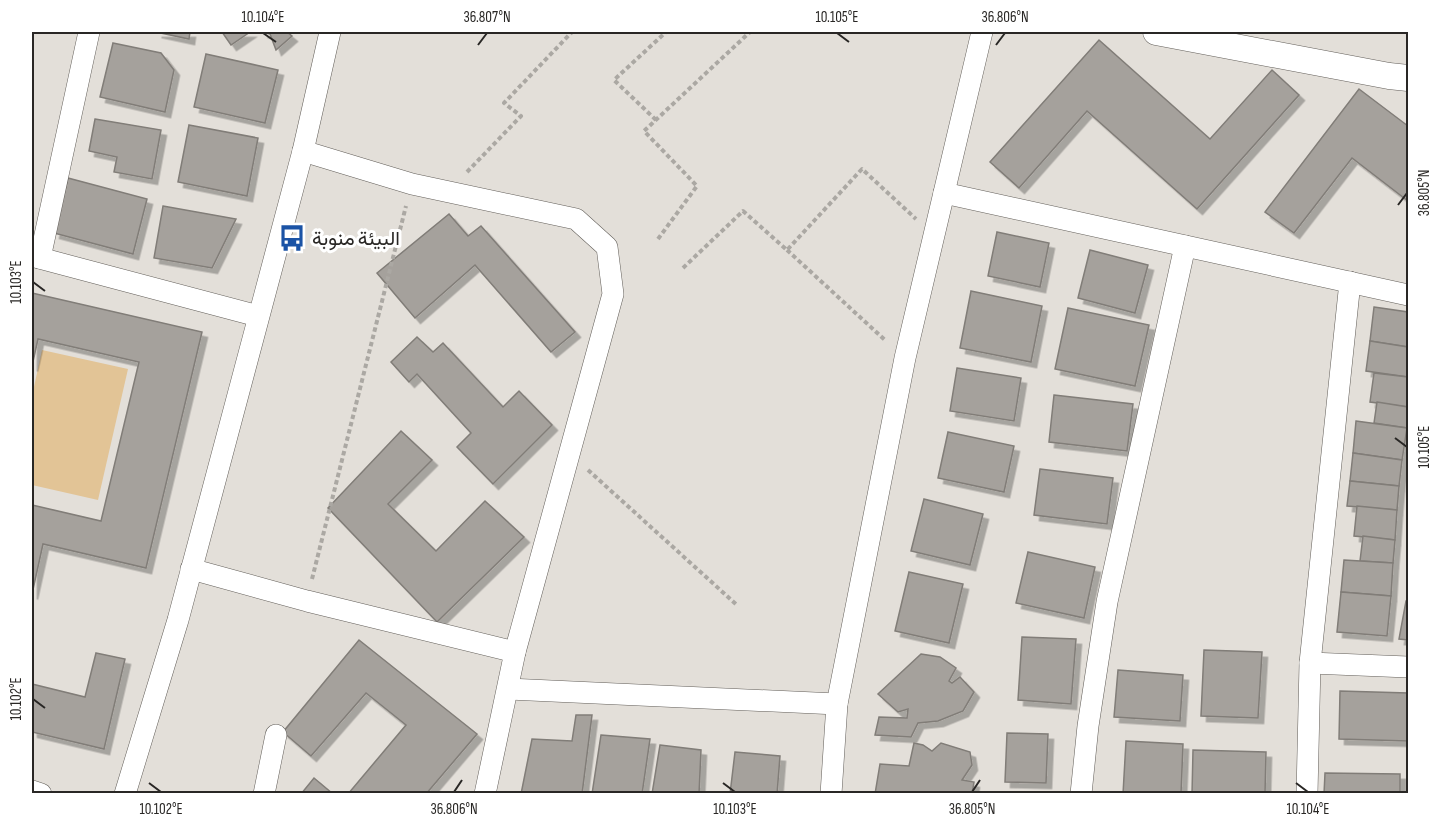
<svg xmlns="http://www.w3.org/2000/svg" width="1440" height="825" font-family="'Sofia Sans Condensed',Vazirmatn,sans-serif">
	<style>
		.green { fill: #e2c496 }
		.building { fill: #a5a19c; stroke: #817d78; stroke-width: 1.5; filter: url(#shadow) }
		.lines { fill: none; stroke-linecap: round; stroke-linejoin: round }
		.minor-casing { stroke: #635f5a; stroke-width: 22 }
		.tertiary-casing { stroke: #635f5a; stroke-width: 27 }
		.path { stroke: #aba8a3; stroke-width: 4; stroke-dasharray: 4.5 3; stroke-linecap: butt }
		.minor { stroke: #fff; stroke-width: 21 }
		.tertiary { stroke: #fff; stroke-width: 26 }
		.ticks { fill: none; stroke: #292725; stroke-width: 2 }
		.labels { text-anchor: middle; stroke-width: 6; stroke-linejoin: round; paint-order: stroke }
		.poi-label { font-size: 20px; fill: #292725; stroke: #fff; text-anchor: start }
		.neatline { fill: none; stroke: #292725; stroke-width: 2 }
		.ticks-label { font-size: 15px; text-anchor: middle; fill: #292725 }
	</style>
	<defs>
		<filter id="shadow"><feDropShadow dx="5.5" dy="5.5" stdDeviation="0" flood-color="#0004"/></filter>
	</defs>
	<rect width="100%" height="100%" fill="#e3dfd9"/>
	<!-- green -->
	<polygon class="green" points="42,350 128,369 98,500 32,485 32,396"/>
	<!-- building -->
	<g class="building">
		<polygon points="156,32 190,32 189,39"/>
		<polygon points="222,32 250,32 231,45"/>
		<polygon points="262,32 287,32 292,36 276,50 270,34"/>
		<polygon points="1099,40 1210,139 1272,70 1299,95 1197,209 1087,111 1019,188 990,162"/>
		<polygon points="113,43 161,53 174,70 165,112 100,97"/>
		<polygon points="206,54 278,70 265,123 194,107"/>
		<polygon points="1359,89 1408,126 1408,201 1352,158 1294,233 1265,212"/>
		<polygon points="95,119 161,130 152,179 114,172 117,157 89,151"/>
		<polygon points="189,125 258,138 247,196 178,182"/>
		<polygon points="68,178 147,199 133,254 54,233"/>
		<polygon points="163,206 236,219 212,268 154,258"/>
		<polygon points="449,214 468,236 481,226 575,332 551,352 475,265 415,318 377,273"/>
		<polygon points="997,232 1049,243 1040,287 988,276"/>
		<polygon points="1090,250 1148,265 1135,313 1078,298"/>
		<polygon points="971,291 1042,306 1031,362 960,348"/>
		<polygon points="32,293 202,332 146,568 43,544 32,594 32,505 101,521 139,362 38,339 32,366"/>
		<polygon points="1374,307 1408,312 1408,347 1370,341"/>
		<polygon points="1068,308 1149,325 1135,386 1055,369"/>
		<polygon points="417,337 433,352 443,343 503,407 519,391 552,425 493,484 457,447 471,433 417,374 409,382 391,362"/>
		<polygon points="1370,341 1408,347 1408,377 1366,371"/>
		<polygon points="957,368 1021,378 1014,421 950,411"/>
		<polygon points="1374,373 1408,377 1408,407 1370,402"/>
		<polygon points="1054,395 1133,404 1127,451 1049,442"/>
		<polygon points="1377,402 1408,407 1407,428 1374,423"/>
		<polygon points="1356,421 1407,428 1402,460 1353,453"/>
		<polygon points="401,431 432,460 388,504 436,551 485,501 524,537 437,622 328,508"/>
		<polygon points="948,432 1014,446 1004,492 938,478"/>
		<polygon points="1353,453 1402,460 1399,486 1350,481"/>
		<polygon points="1040,469 1113,478 1107,524 1034,515"/>
		<polygon points="1350,481 1399,486 1397,510 1347,506"/>
		<polygon points="924,499 983,514 970,565 911,551"/>
		<polygon points="1357,506 1397,510 1395,540 1354,536"/>
		<polygon points="1363,536 1395,540 1393,563 1360,561"/>
		<polygon points="1028,552 1095,567 1084,618 1016,603"/>
		<polygon points="1344,560 1393,563 1391,596 1341,592"/>
		<polygon points="909,572 963,584 949,643 895,631"/>
		<polygon points="1341,592 1391,596 1387,636 1337,632"/>
		<polygon points="1406,601 1408,601 1408,640 1399,639"/>
		<polygon points="1022,637 1076,639 1071,704 1018,700"/>
		<polygon points="359,640 477,734 426,794 348,794 406,725 366,693 311,756 283,732"/>
		<polygon points="1204,650 1262,652 1258,718 1201,716"/>
		<polygon points="96,653 125,659 104,749 32,732 32,684 85,697"/>
		<polygon points="921,654 940,657 956,668 949,681 952,683 960,677 974,692 963,711 938,721 918,723 911,737 875,735 879,717 907,718 908,709 898,712 878,694"/>
		<polygon points="1118,670 1183,675 1180,721 1114,717"/>
		<polygon points="1340,691 1408,693 1408,741 1339,739"/>
		<polygon points="576,715 592,715 582,794 521,794 532,739 572,741"/>
		<polygon points="1007,733 1048,734 1046,783 1005,782"/>
		<polygon points="601,735 650,739 642,794 592,794"/>
		<polygon points="1126,741 1183,744 1181,794 1123,794"/>
		<polygon points="914,743 923,745 932,751 941,743 970,752 972,765 962,780 974,782 972,794 875,794 880,764 909,766"/>
		<polygon points="660,745 701,750 699,794 652,794"/>
		<polygon points="1193,750 1266,752 1265,794 1192,794"/>
		<polygon points="735,752 780,756 777,794 730,794"/>
		<polygon points="1325,773 1400,774 1400,794 1324,794"/>
		<polygon points="314,778 333,794 301,794"/>
	</g>
	<g class="lines">
		<defs>
			<g id="minor">
				<polyline points="303,151 412,184 576,219 607,247 613,294 515,652 485,794"/>
				<polyline points="944,193 1408,295"/>
				<polyline points="32,256 258,316"/>
				<polyline points="40,258 89,32"/>
				<polyline points="191,569 307,601 515,652"/>
				<polyline points="1310,663 1408,667"/>
				<polyline points="508,689 837,704"/>
				<polyline points="32,791 41,794"/>
				<polyline points="125,794 178,620 303,151 330,32"/>
				<polyline points="264,794 276,735"/>
				<polyline points="831,794 837,704 905,358 982,32"/>
				<polyline points="1081,794 1088,726 1107,602 1185,246"/>
				<polyline points="1307,794 1310,663 1350,282"/>
			</g>
			<polyline id="tertiary" points="1156,32 1389,76 1408,78"/>
		</defs>
		<!-- minor casing -->
		<use href="#minor" class="minor-casing"/>
		<!-- tertiary casing -->
		<use href="#tertiary" class="tertiary-casing"/>
		<!-- path -->
		<g class="path">
			<polyline points="656,120 614,80 666,32"/>
			<polyline points="467,172 521,116 504,103 572,32"/>
			<polyline points="658,239 697,186 644,131 750,32"/>
			<polyline points="787,250 886,341"/>
			<polyline points="683,268 743,211 787,250 862,169 916,219"/>
			<polyline points="588,470 738,606"/>
			<polyline points="312,579 406,206"/>
		</g>
		<!-- minor -->
		<use href="#minor" class="minor"/>
		<!-- tertiary -->
		<use href="#tertiary" class="tertiary"/>
	</g>
	<!-- ticks -->
	<path class="ticks" d="M263,33L276,42M837,33L849,42M478,45L487,33M996,45L1005,33M1398,205L1407,193M33,282L45,291M1395,438L1407,447M33,699L45,708M149,783L161,792M723,783L735,792M1296,783L1308,792M454,792L462,780M972,792L980,780"/>
	<!-- icons -->
	<defs>
		<symbol id="bus-bare" viewBox="-9 -9 18 18"><path d="M-5-6H5V4H4V6H2V4H-2V6H-4V4H-5ZM-3.5-4V0h7V-4ZM-3.5 1.2v1.5H-2V1.2ZM2 1.2v1.5H3.5V1.2Z" fill="#1b53a5" stroke="#fff" stroke-width="2.5" paint-order="stroke"/></symbol>
	</defs>
	<g fill-rule="evenodd">
		<use href="#bus-bare" x="273" y="219" width="38" height="38"/>
	</g>
	<g class="labels">
		<!-- poi labels -->
		<g class="poi-label">
			<text x="312" y="245">البيئة منوبة</text>
		</g>
	</g>
	<!-- border -->
	<rect width="1440" height="825" fill="none" stroke="#ffffff" stroke-width="66"/>
	<rect x="33" y="33" width="1374" height="759" class="neatline"/>
	<g class="ticks-label">
		<text x="263" y="22">10.104°E</text>
		<text x="487" y="22">36.807°N</text>
		<text x="837" y="22">10.105°E</text>
		<text x="1005" y="22">36.806°N</text>
		<text transform="translate(1424 193) rotate(-90)" y="5">36.805°N</text>
		<text transform="translate(16 282) rotate(-90)" y="5">10.103°E</text>
		<text transform="translate(1424 447) rotate(-90)" y="5">10.105°E</text>
		<text transform="translate(16 699) rotate(-90)" y="5">10.102°E</text>
		<text x="161" y="814">10.102°E</text>
		<text x="454" y="814">36.806°N</text>
		<text x="735" y="814">10.103°E</text>
		<text x="972" y="814">36.805°N</text>
		<text x="1308" y="814">10.104°E</text>
	</g>
</svg>
